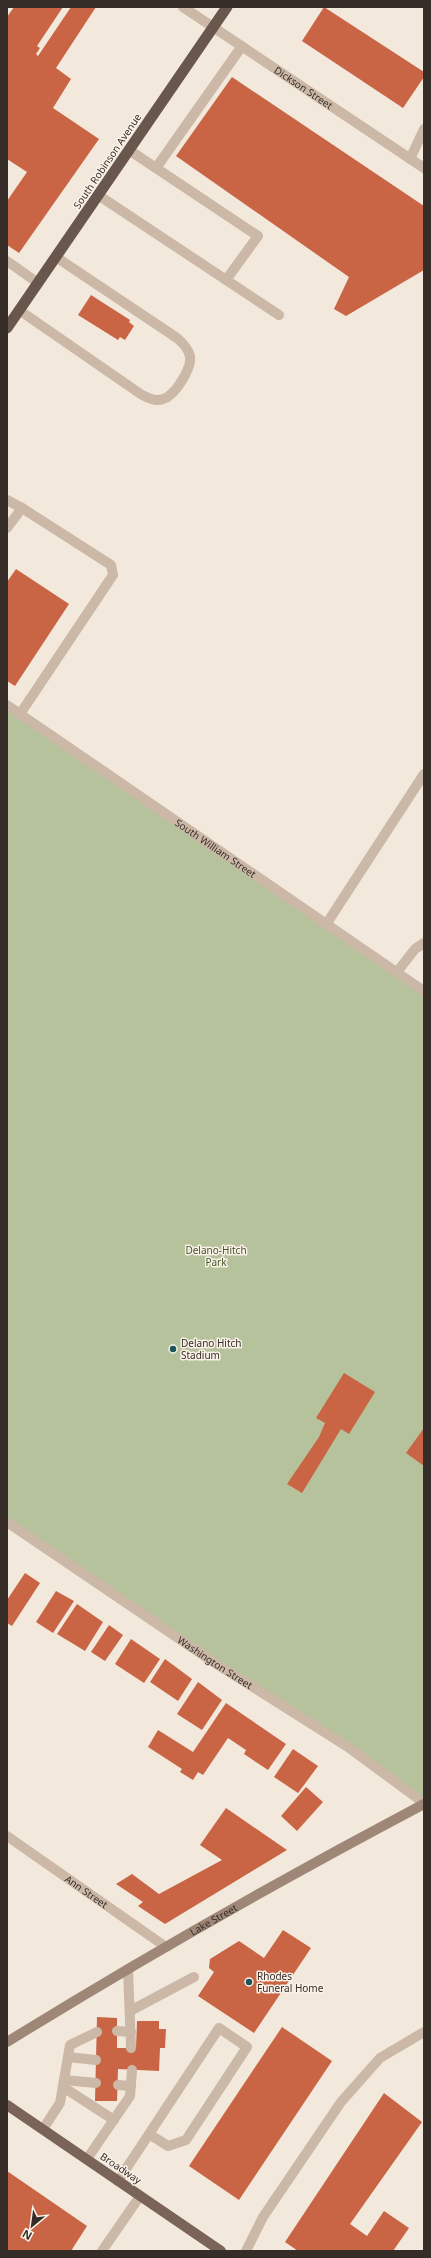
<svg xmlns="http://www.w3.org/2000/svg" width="431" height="2258" font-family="'Noto Sans',sans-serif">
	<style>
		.green { fill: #b5c29b }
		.building { fill: #c96544 }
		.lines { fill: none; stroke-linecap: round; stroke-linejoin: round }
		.service { stroke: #cbb8a7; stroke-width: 10 }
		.minor { stroke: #cbb8a7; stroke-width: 10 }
		.tertiary { stroke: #cbb8a7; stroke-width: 10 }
		.secondary { stroke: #9f8778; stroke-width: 10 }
		.primary { stroke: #7a6459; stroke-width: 10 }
		.trunk { stroke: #69564c; stroke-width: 11 }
		.poi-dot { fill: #1c555a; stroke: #faf2e8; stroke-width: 1.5 }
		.labels { text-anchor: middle; stroke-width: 3; stroke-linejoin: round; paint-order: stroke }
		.street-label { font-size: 10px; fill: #372d28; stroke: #faf2e8 }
		.park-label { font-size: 10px; fill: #46562b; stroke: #faf2e8 }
		.poi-label { font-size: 10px; fill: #372d28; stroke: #faf2e8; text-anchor: start }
	</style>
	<rect width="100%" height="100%" fill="#f3e8dc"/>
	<!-- green -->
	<polygon class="green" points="7,708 424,990 424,1803 7,1521"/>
	<!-- building -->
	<g class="building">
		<polygon points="14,7 63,7 37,46 40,48 36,54 38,56 71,7 96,7 56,68 71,79 53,108 99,139 19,253 7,245 7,201 27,172 7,159 7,17"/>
		<polygon points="324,7 424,72 424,77 403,108 302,41"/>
		<polygon points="232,77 424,206 424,270 346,316 334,309 349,277 176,156"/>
		<polygon points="91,295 130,320 129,322 134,326 125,340 120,337 118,340 78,315"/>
		<polygon points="16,569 69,604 15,686 7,681 7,582"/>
		<polygon points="344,1373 375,1392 349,1434 341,1429 302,1493 287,1484 319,1437 325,1423 316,1418"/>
		<polygon points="424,1428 424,1466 406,1453"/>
		<polygon points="25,1573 40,1583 12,1626 7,1623 7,1600"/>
		<polygon points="56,1591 74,1601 53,1633 36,1622"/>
		<polygon points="77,1604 103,1622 85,1651 57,1634"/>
		<polygon points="109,1625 123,1635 105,1661 91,1652"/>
		<polygon points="131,1639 160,1659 144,1683 115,1664"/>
		<polygon points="165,1659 192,1679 178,1701 150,1682"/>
		<polygon points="198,1682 222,1700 202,1730 177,1714"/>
		<polygon points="226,1703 286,1744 268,1770 244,1754 246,1750 228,1738 203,1775 198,1772 193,1780 180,1772 182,1769 148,1747 158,1730 193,1752"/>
		<polygon points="293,1749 318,1766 298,1793 274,1777"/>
		<polygon points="306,1787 323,1802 297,1831 281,1816"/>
		<polygon points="226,1808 287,1850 165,1924 138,1906 143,1902 116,1884 132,1874 159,1894 222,1860 200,1845"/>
		<polygon points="283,1930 311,1948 254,2033 198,1996 214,1972 209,1968 210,1959 239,1941 264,1958"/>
		<polygon points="97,2017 117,2018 117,2048 136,2048 137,2021 159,2021 159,2029 166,2029 165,2048 160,2048 159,2071 118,2069 117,2101 95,2101"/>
		<polygon points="282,2027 332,2061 239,2200 189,2166"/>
		<polygon points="384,2093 422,2122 350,2224 367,2236 384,2211 409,2228 393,2251 298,2251 285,2242"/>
		<polygon points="7,2171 87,2226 71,2251 7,2251"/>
	</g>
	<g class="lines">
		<!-- service -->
		<g class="service">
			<polyline points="129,150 258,236 226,280"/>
			<polyline points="410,159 424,129"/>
			<polyline points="156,168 242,46"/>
			<polyline points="98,195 279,315"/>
			<polyline points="7,261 38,283"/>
			<path d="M19,310L142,395C149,398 155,402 163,399C175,396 192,368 190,356C188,348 183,343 177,338L56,257"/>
			<polyline points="7,500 22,508"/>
			<polyline points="7,528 22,508 111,565 113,575 20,714"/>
			<polyline points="397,972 415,949 424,943"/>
			<polyline points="128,1969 131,2048"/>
			<polyline points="130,2011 194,1977"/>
			<polyline points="117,2031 131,2032"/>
			<polyline points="68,2057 96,2060"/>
			<polyline points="64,2080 96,2083"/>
			<polyline points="118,2085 131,2086"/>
			<polyline points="63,2087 114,2120"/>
			<polyline points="43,2129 60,2103 70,2045 97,2032"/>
			<polyline points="87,2159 130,2096 132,2070"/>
			<polyline points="118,2181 219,2028 247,2047 186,2140 168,2146 149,2134"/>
			<polyline points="246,2251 263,2217 341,2102 380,2058 424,2032"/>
		</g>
		<!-- minor -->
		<g class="minor">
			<path id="s1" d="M183,7L424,168"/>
			<path id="s2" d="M7,705L424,991"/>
			<polyline points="327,923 424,774"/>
			<path id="s3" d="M7,1522L215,1663L348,1747L424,1803"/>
			<path id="s4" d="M7,1836L166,1947"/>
		</g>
		<!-- tertiary -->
		<polyline class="tertiary" points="102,2251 140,2196"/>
		<!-- secondary -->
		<path class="secondary" id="s5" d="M7,2042C143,1958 282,1879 424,1804"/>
		<!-- primary -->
		<polyline class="primary" points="7,2105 221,2251"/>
		<!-- trunk -->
		<polyline class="trunk" points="7,328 227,7"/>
	</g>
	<!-- markers -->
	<g class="poi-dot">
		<circle cx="173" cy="1349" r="4"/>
		<circle cx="249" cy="1982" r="4"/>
	</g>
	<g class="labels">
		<!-- street labels -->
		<g class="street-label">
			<text dy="4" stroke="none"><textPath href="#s1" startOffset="145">Dickson Street</textPath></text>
			<text transform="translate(107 161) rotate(-56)" y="4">South Robinson Avenue</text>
			<text dy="4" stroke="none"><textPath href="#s2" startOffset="253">South William Street</textPath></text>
			<text dy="4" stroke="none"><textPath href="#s3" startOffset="251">Washington Street</textPath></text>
			<text dy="4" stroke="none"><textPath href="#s4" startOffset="97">Ann Street</textPath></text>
			<text dy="4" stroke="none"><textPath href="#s5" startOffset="240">Lake Street</textPath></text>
			<text transform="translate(121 2168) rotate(34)" y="4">Broadway</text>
		</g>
		<!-- park labels -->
		<g class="park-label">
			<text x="216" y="1254">Delano-Hitch<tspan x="216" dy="12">Park</tspan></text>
		</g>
		<!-- poi labels -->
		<g class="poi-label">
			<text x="181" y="1347">Delano Hitch<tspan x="181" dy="12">Stadium</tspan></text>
			<text x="257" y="1980">Rhodes<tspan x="257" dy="12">Funeral Home</tspan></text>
		</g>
	</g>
	<!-- border -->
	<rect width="431" height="2258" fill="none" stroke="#372d28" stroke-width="16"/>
	<!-- north arrow -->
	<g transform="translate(32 2226) rotate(209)" stroke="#faf2e8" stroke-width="3" paint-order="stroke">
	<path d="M0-3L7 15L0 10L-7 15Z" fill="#372d28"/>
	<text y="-6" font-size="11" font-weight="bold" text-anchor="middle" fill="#372d28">N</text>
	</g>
</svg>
